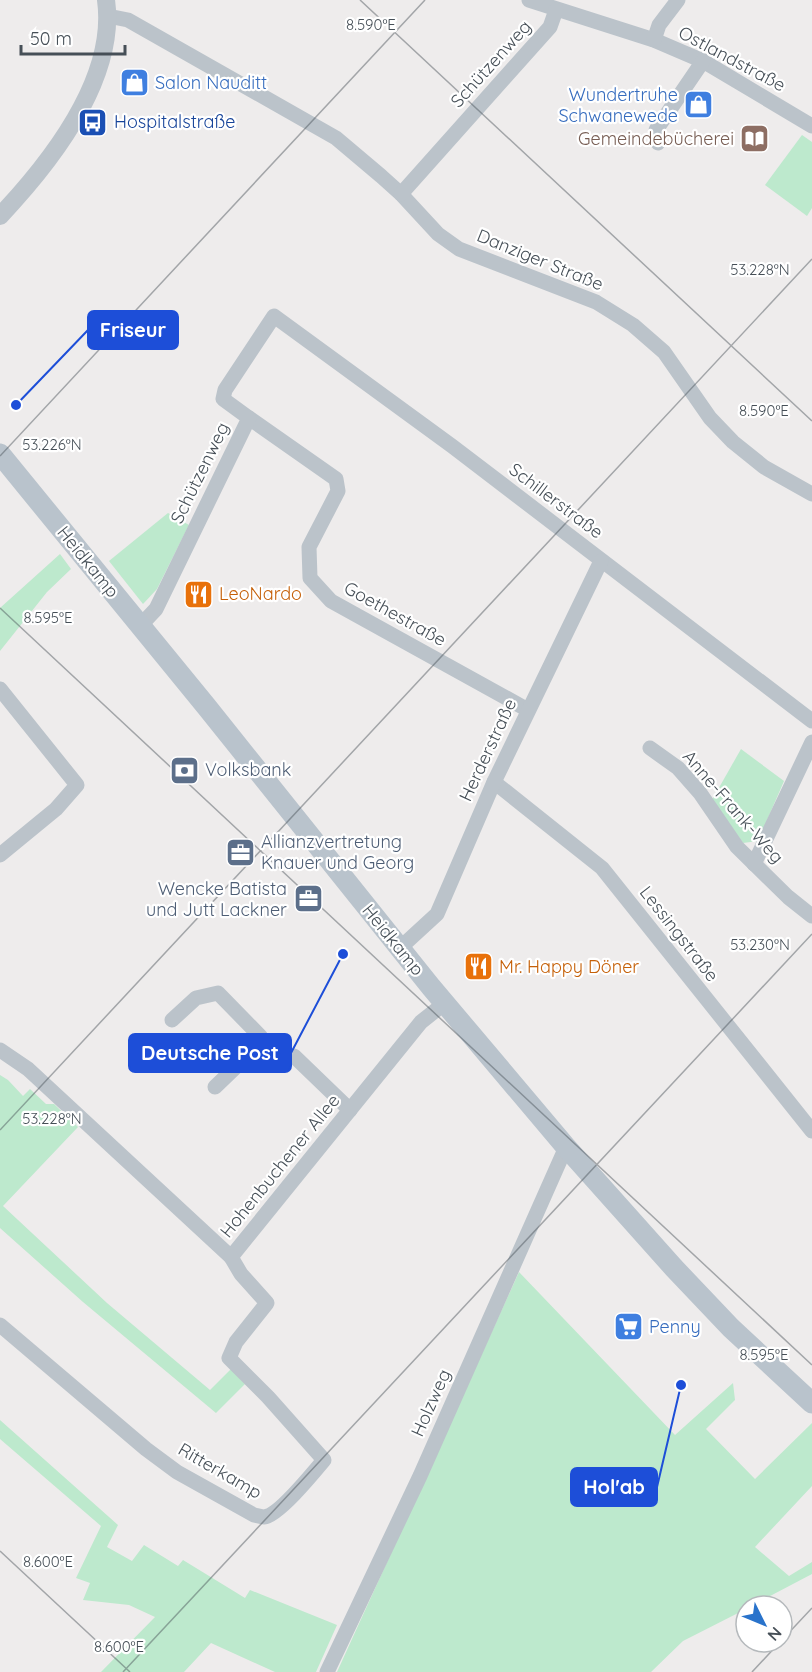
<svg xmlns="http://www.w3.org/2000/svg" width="812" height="1672" font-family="Quicksand,sans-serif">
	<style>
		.green { fill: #bde9cd }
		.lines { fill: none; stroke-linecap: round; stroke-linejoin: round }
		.minor { stroke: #bbc3ca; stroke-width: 15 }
		.tertiary { stroke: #bbc3ca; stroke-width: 18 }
		.secondary { stroke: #b9c3cc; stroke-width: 21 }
		.ticks { fill: none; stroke: #464f57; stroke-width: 1.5; stroke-opacity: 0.45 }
		.labels { text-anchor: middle; stroke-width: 4.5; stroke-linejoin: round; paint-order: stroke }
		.street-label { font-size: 18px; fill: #464f57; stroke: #fff }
		.shop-label { font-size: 18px; fill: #366cbe; stroke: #fff; text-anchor: start }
		.transit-label { font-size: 18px; fill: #164399; stroke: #fff; text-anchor: start }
		.education-label { font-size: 18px; fill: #785e54; stroke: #fff; text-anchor: end }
		.food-label { font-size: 18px; fill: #c56008; stroke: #fff; text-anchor: start }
		.service-label { font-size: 18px; fill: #4e5e75; stroke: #fff; text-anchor: start }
		.ticks-label { font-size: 15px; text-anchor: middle; fill: #464f57; stroke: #fff; stroke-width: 4.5; stroke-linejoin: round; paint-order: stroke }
		.leader { fill: none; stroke: #1d4ed8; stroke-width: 2 }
		.callout-dot { fill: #1d4ed8; stroke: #fff; stroke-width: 2 }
		.callout { fill: #1d4ed8; stroke: #1d4ed8; stroke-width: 2 }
		.callout-label { font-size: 20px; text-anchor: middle; font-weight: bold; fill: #fff }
	</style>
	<rect width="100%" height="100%" fill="#eeecec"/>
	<!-- green -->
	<g class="green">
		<polygon points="802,135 812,142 812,208 807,216 765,185"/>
		<polygon points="168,513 189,525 157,589 143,604 109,561"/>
		<polygon points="60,554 71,569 47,592 0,651 0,608"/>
		<polygon points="741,749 784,781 758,841 743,843 712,800"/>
		<polygon points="0,1075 8,1080 23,1096 30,1089 46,1104 54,1104 78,1127 3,1206 107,1303 210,1390 231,1369 245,1384 216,1413 83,1302 0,1228"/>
		<polygon points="519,1272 675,1435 733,1383 735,1400 706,1429 755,1479 812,1423 812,1486 755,1547 789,1576 812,1562 812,1574 751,1606 746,1606 746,1609 683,1641 651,1672 337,1672"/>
		<polygon points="0,1420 118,1525 107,1547 132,1561 144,1545 178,1566 183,1560 245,1598 250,1590 337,1625 316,1672 275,1672 211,1643 184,1672 101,1672 155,1617 129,1605 83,1600 90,1583 76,1578 101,1526 0,1439"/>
	</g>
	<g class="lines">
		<!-- minor -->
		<g class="minor">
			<polyline points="529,0 654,40 703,61 812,126"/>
			<polyline points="108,16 128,20 336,138 381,176 401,194 438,234 459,249 596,302 633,325 664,352 710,418 733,442 764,467 812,494"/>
			<polyline points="654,40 659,25 678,0"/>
			<polyline points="658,143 656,130 703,61"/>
			<polyline points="401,194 550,27 556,10"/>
			<polyline points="249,418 336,479 338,491 309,547 310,578 331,601 528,710"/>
			<polyline points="140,626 156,609 249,418 223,399 225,390 274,316 452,446 812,721"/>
			<polyline points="0,689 77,785 56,809 0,855"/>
			<polyline points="650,748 678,768 700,793 737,847 788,897 812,916"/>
			<polyline points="494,782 602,868 812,1131"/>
			<polyline points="754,864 812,742"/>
			<polyline points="400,948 437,914 494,782 601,561"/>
			<polyline points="172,1020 196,998 218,993 260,1036 271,1051 294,1056 350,1110"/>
			<polyline points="0,1050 28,1069 231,1257 421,1022 445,1003"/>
			<polyline points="215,1087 263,1041"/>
			<path d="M0,1325L146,1449L177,1472L254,1515C258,1516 261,1517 264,1517C278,1516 314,1472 324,1460L268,1397L229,1358L236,1342L267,1303L241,1274L231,1257"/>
			<polyline points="327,1672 420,1476 566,1147"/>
		</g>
		<!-- tertiary -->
		<path class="tertiary" d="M0,216C51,162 117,79 106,0"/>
		<!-- secondary -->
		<polyline class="secondary" points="0,454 206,706 431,987 566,1147 674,1268 731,1328 812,1403"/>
	</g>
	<!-- ticks -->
	<path class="ticks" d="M360,0L812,421M0,456L425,0M0,608L812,1365M0,1130L812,259M0,1551L130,1672M782,1640L812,1608M123,1672L812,934M752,1672L780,1642"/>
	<!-- icons -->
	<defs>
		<symbol id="shop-square" viewBox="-11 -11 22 22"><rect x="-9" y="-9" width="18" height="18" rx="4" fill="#3f7fe0" stroke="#fff"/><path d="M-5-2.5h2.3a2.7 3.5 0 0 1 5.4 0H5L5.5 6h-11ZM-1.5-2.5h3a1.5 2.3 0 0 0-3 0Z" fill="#fff"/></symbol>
		<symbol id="bus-square" viewBox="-11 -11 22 22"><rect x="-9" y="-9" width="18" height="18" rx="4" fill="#1a4fb4" stroke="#fff"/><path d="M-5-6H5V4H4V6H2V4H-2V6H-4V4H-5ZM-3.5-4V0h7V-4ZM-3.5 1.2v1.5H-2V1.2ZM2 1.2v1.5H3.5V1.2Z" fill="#fff"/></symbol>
		<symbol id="library-square" viewBox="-11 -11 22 22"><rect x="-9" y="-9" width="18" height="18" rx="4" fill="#8d6e63" stroke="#fff"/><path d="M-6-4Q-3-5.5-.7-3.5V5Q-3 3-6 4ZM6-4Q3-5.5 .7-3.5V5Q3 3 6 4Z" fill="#fff"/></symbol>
		<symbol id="restaurant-square" viewBox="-11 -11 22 22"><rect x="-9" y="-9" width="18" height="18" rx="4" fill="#e8710a" stroke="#fff"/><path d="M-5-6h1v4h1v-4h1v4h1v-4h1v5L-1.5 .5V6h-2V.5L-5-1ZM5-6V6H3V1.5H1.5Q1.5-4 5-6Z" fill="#fff"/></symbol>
		<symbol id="bank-square" viewBox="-11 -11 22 22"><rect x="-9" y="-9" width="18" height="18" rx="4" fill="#5c6f8a" stroke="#fff"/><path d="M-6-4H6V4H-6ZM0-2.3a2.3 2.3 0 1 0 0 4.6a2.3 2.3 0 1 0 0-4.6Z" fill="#fff"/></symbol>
		<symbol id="office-square" viewBox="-11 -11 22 22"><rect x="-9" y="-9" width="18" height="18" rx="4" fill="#5c6f8a" stroke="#fff"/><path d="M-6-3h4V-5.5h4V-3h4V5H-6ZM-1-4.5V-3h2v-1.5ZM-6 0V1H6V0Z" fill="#fff"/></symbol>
		<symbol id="supermarket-square" viewBox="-11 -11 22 22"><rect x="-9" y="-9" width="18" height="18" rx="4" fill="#3f7fe0" stroke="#fff"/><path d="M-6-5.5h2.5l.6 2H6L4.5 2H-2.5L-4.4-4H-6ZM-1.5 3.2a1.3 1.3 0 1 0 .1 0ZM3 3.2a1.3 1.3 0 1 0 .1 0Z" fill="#fff"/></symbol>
	</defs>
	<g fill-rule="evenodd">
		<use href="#shop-square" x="118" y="66" width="33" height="33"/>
		<use href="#shop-square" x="682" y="88" width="33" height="33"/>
		<use href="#bus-square" x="76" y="106" width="33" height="33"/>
		<use href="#library-square" x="738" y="122" width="33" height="33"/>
		<use href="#restaurant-square" x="182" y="578" width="33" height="33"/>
		<use href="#bank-square" x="168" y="754" width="33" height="33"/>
		<use href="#office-square" x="224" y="836" width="33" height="33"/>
		<use href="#office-square" x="292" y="882" width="33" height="33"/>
		<use href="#restaurant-square" x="462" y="950" width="33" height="33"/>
		<use href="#supermarket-square" x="612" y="1310" width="33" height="33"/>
	</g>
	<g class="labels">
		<!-- street labels -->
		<g class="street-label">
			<text transform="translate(732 59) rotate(28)" y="6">Ostlandstraße</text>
			<text transform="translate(491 64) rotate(-48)" y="6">Schützenweg</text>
			<text transform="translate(540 260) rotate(22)" y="6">Danziger Straße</text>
			<text transform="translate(200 473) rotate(-64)" y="6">Schützenweg</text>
			<text transform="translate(556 501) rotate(37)" y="6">Schillerstraße</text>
			<text transform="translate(88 562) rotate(51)" y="6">Heidkamp</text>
			<text transform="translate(395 614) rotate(29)" y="6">Goethestraße</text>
			<text transform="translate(488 750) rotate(-65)" y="6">Herderstraße</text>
			<text transform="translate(733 807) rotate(49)" y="6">Anne-Frank-Weg</text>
			<text transform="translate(679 934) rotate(52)" y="6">Lessingstraße</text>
			<text transform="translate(393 940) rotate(51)" y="6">Heidkamp</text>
			<text transform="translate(280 1166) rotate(-51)" y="6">Hohenbuchener Allee</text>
			<text transform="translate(431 1403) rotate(-66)" y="6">Holzweg</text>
			<text transform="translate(220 1471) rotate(30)" y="6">Ritterkamp</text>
		</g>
		<!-- shop labels -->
		<g class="shop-label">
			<text x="155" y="89">Salon Nauditt</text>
			<text x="678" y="101" text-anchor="end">Wundertruhe<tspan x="678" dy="21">Schwanewede</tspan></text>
			<text x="649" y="1333">Penny</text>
		</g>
		<!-- transit labels -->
		<g class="transit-label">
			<text x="114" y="128">Hospitalstraße</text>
		</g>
		<!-- education labels -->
		<g class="education-label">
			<text x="734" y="145">Gemeindebücherei</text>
		</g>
		<!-- food labels -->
		<g class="food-label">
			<text x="219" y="600">LeoNardo</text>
			<text x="499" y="973">Mr. Happy Döner</text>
		</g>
		<!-- service labels -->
		<g class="service-label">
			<text x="205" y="776">Volksbank</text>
			<text x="261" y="848">Allianzvertretung<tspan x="261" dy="21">Knauer und Georg</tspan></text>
			<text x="287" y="895" text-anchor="end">Wencke Batista<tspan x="287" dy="21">und Jutt Lackner</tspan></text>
		</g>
	</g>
	<g class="ticks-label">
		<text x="371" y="30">8.590°E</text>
		<text x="760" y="275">53.228°N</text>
		<text x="764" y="416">8.590°E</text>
		<text x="52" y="450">53.226°N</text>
		<text x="48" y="623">8.595°E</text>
		<text x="760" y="950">53.230°N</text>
		<text x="52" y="1124">53.228°N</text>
		<text x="764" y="1360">8.595°E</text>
		<text x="48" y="1567">8.600°E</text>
		<text x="119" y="1652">8.600°E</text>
	</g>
	<!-- callouts -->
	<path class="leader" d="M16 405L88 330M343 954L291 1053M681 1385L657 1487"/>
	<g class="callout-dot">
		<circle cx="16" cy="405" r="6"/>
		<circle cx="343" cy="954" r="6"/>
		<circle cx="681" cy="1385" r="6"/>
	</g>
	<g class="callout">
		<rect x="88" y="311" width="90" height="38" rx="6"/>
		<rect x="129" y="1034" width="162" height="38" rx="6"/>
		<rect x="571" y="1468" width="86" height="38" rx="6"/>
	</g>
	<g class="callout-label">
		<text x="133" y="337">Friseur</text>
		<text x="210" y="1060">Deutsche Post</text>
		<text x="614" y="1494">Hol'ab</text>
	</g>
	<!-- north arrow -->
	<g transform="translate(764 1624) rotate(133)"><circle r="28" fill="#ffffff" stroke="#b5b9bc" stroke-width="1.5"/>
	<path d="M0-4.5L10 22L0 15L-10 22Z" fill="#2973cb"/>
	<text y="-9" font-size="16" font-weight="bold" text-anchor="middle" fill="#464f57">N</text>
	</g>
	<!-- scale -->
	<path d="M21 45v9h104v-9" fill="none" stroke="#464f57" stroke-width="3"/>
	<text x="30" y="45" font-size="18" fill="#464f57" stroke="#ffffff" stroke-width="4.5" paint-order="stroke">50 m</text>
</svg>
